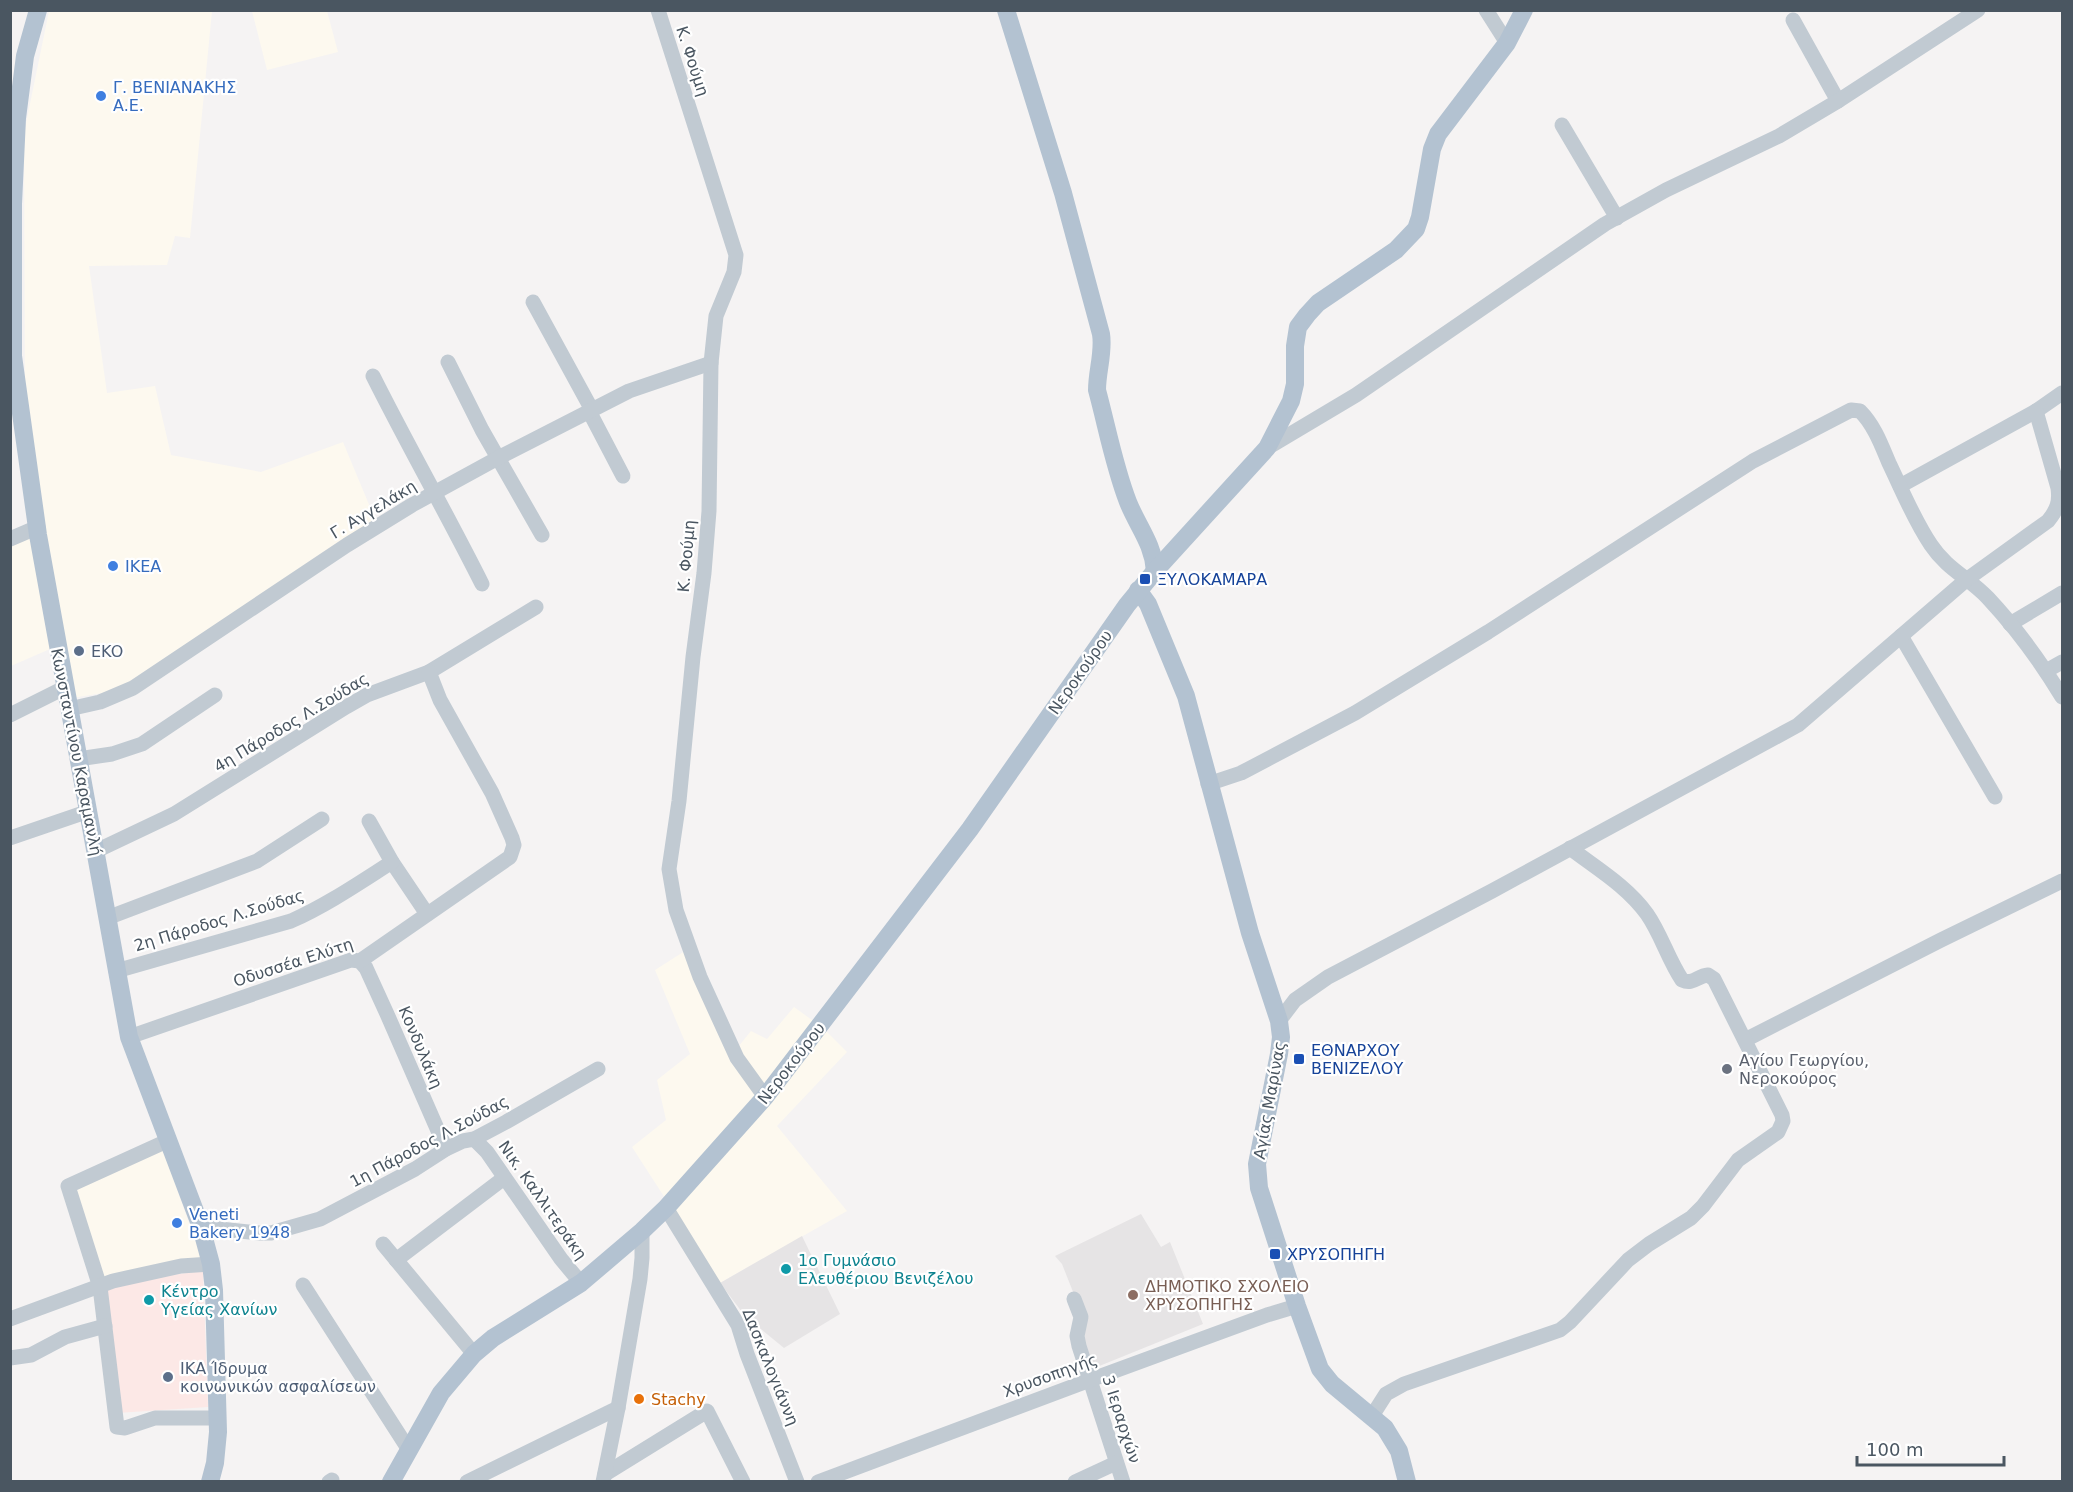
<svg xmlns="http://www.w3.org/2000/svg" width="2073" height="1492" font-family="'DejaVu Sans',sans-serif">
	<style>
		.commercial { fill: #fdf9ef }
		.education { fill: #e6e4e5 }
		.medical { fill: #fce8e6 }
		.lines { fill: none; stroke-linecap: round; stroke-linejoin: round }
		.minor { stroke: #c1cad2; stroke-width: 15 }
		.major { stroke: #b3c2d1; stroke-width: 18 }
		.shop-dot { fill: #3f7fe0; stroke: #fff; stroke-width: 2 }
		.transit-dot { fill: #1a4fb4; stroke: #fff; stroke-width: 2 }
		.service-dot { fill: #5c6f8a; stroke: #fff; stroke-width: 2 }
		.worship-dot { fill: #6b7280; stroke: #fff; stroke-width: 2 }
		.culture-dot { fill: #0f9aa8; stroke: #fff; stroke-width: 2 }
		.education-dot { fill: #8d6e63; stroke: #fff; stroke-width: 2 }
		.food-dot { fill: #e8710a; stroke: #fff; stroke-width: 2 }
		.labels { text-anchor: middle; stroke-width: 4.5; stroke-linejoin: round; paint-order: stroke }
		.street-label { font-size: 16px; fill: #4a5661; stroke: #fff }
		.shop-label { font-size: 16px; fill: #366cbe; stroke: #fff; text-anchor: start }
		.transit-label { font-size: 16px; fill: #164399; stroke: #fff; text-anchor: start }
		.service-label { font-size: 16px; fill: #4e5e75; stroke: #fff; text-anchor: start }
		.worship-label { font-size: 16px; fill: #5b616d; stroke: #fff; text-anchor: start }
		.culture-label { font-size: 16px; fill: #0d838f; stroke: #fff; text-anchor: start }
		.education-label { font-size: 16px; fill: #785e54; stroke: #fff; text-anchor: start }
		.food-label { font-size: 16px; fill: #c56008; stroke: #fff; text-anchor: start }
	</style>
	<rect width="100%" height="100%" fill="#f5f3f3"/>
	<!-- commercial -->
	<g class="commercial">
		<polygon points="49,11 212,11 190,238 175,236 167,265 89,266 107,393 155,386 171,455 261,472 343,442 375,519 115,691 72,698 25,406 24,133"/>
		<polygon points="252,11 327,11 338,52 267,70"/>
		<polygon points="30,537 50,649 11,666 10,546"/>
		<polygon points="688,949 734,1052 751,1031 767,1039 794,1007 823,1028 847,1052 777,1126 847,1211 720,1283 632,1147 666,1120 657,1080 690,1054 655,970"/>
		<polygon points="163,1149 201,1257 104,1279 73,1185"/>
	</g>
	<!-- education -->
	<g class="education">
		<polygon points="1141,1214 1161,1247 1170,1242 1203,1324 1087,1371 1081,1312 1062,1264 1055,1256"/>
		<polygon points="802,1236 840,1314 784,1348 745,1316 720,1283"/>
	</g>
	<!-- medical -->
	<polygon class="medical" points="203,1271 208,1407 117,1413 107,1289 139,1279"/>
	<g class="lines">
		<!-- minor -->
		<g class="minor">
			<polyline points="658,10 736,255 734,272 716,316 711,363 709,511 704,573 693,657 679,801 669,869 676,910 700,977 737,1058 765,1097"/>
			<polyline points="1486,10 1507,43"/>
			<polyline points="1793,20 1838,101"/>
			<polyline points="1562,125 1617,218"/>
			<polyline points="533,302 592,410"/>
			<polyline points="448,362 482,430 542,535"/>
			<path d="M373,376C408,446 447,514 482,584"/>
			<polyline points="589,411 623,476"/>
			<polyline points="1267,448 1356,395 1605,224 1666,190 1779,136 1838,101 1978,10"/>
			<polyline points="1900,486 2036,411 2062,393"/>
			<polyline points="10,539 38,527"/>
			<polyline points="2010,624 2062,593"/>
			<polyline points="1901,636 1995,797"/>
			<polyline points="2046,671 2062,662"/>
			<polyline points="69,709 100,702 133,688 347,545 412,505 498,458 629,391 711,363"/>
			<polyline points="10,715 66,687"/>
			<polyline points="78,759 112,754 142,744 215,695"/>
			<path d="M1208,784L1241,773L1355,713L1488,632L1753,461L1851,410L1860,411C1874,425 1881,444 1889,463C1902,490 1914,520 1931,545C1947,569 1969,578 1988,598C2016,628 2041,662 2062,697"/>
			<polyline points="369,821 392,862 427,914"/>
			<polyline points="10,838 89,811"/>
			<polyline points="96,851 174,814 346,707 367,695 429,672 536,607"/>
			<polyline points="107,918 257,861 322,819"/>
			<polyline points="360,961 366,968 387,1014 446,1149"/>
			<path d="M116,971L291,921C327,905 359,883 392,862"/>
			<path d="M1279,1021L1295,1000L1328,977L1492,891L1798,725L1966,580L2048,521C2057,510 2060,502 2058,488L2036,411"/>
			<polyline points="129,1037 351,960 360,961 510,857 514,845 512,838 492,793 440,700 429,672"/>
			<polyline points="1745,1040 1941,940 2062,881"/>
			<polyline points="474,1139 487,1152 561,1259 581,1283"/>
			<polyline points="167,1141 68,1186 100,1287 117,1427 125,1428 155,1418 218,1418"/>
			<polyline points="666,1208 738,1325 747,1354 797,1482"/>
			<polyline points="201,1227 259,1233 271,1233 320,1219 415,1169 446,1149 463,1141 474,1139 506,1122 598,1069"/>
			<polyline points="383,1244 474,1354"/>
			<polyline points="396,1260 504,1178"/>
			<polyline points="303,1285 409,1450"/>
			<polyline points="1074,1299 1081,1317 1077,1336 1079,1346 1123,1482"/>
			<polyline points="10,1319 113,1281 181,1266 211,1264"/>
			<polyline points="10,1358 31,1355 65,1337 105,1326"/>
			<path d="M1372,1416L1386,1394L1404,1384L1560,1330L1570,1322L1628,1260L1649,1244L1691,1218L1703,1206L1738,1160L1778,1132L1783,1121L1782,1115L1714,979L1708,975C1697,976 1693,985 1682,980C1668,959 1661,934 1647,914C1627,886 1596,868 1570,848"/>
			<polyline points="605,1474 707,1411 743,1482"/>
			<polyline points="329,1482 332,1480"/>
			<polyline points="467,1482 618,1408"/>
			<polyline points="603,1482 618,1408 640,1279 642,1258 642,1231"/>
			<polyline points="818,1482 1090,1380 1267,1315 1297,1306"/>
			<polyline points="1075,1482 1116,1463"/>
		</g>
		<!-- major -->
		<g class="major">
			<polyline points="38,10 25,56 17,118 13,204 13,356 38,535 129,1037 201,1227 211,1264 214,1290 218,1432 215,1463 210,1482"/>
			<path d="M1006,10L1063,193L1101,334C1104,352 1097,371 1097,390C1107,427 1114,466 1128,502C1138,527 1153,543 1155,571"/>
			<polyline points="1138,590 1148,604 1186,696 1250,933 1279,1021 1281,1037 1279,1054 1257,1164 1259,1188 1297,1306 1320,1369 1332,1384 1385,1428 1399,1451 1407,1482"/>
			<polyline points="391,1482 441,1393 474,1354 493,1338 581,1283 642,1231 666,1208 765,1097 970,829 1127,605 1155,571 1267,448 1291,401 1295,384 1295,346 1298,327 1307,315 1318,303 1396,250 1416,229 1420,217 1432,149 1438,134 1507,43 1524,10"/>
		</g>
	</g>
	<!-- markers -->
	<g class="shop-dot">
		<circle cx="101" cy="96" r="6"/>
		<circle cx="113" cy="566" r="6"/>
		<circle cx="177" cy="1223" r="6"/>
	</g>
	<g class="transit-dot">
		<rect x="1139" y="573" width="12" height="12" rx="3"/>
		<rect x="1293" y="1053" width="12" height="12" rx="3"/>
		<rect x="1269" y="1248" width="12" height="12" rx="3"/>
	</g>
	<g class="service-dot">
		<circle cx="79" cy="651" r="6"/>
		<circle cx="168" cy="1377" r="6"/>
	</g>
	<circle class="worship-dot" cx="1727" cy="1069" r="6"/>
	<g class="culture-dot">
		<circle cx="786" cy="1269" r="6"/>
		<circle cx="149" cy="1300" r="6"/>
	</g>
	<circle class="education-dot" cx="1133" cy="1295" r="6"/>
	<circle class="food-dot" cx="639" cy="1399" r="6"/>
	<g class="labels">
		<!-- street labels -->
		<g class="street-label">
			<text transform="translate(693 61) rotate(72)" y="6">Κ. Φούμη</text>
			<text transform="translate(373 509) rotate(-31)" y="6">Γ. Αγγελάκη</text>
			<text transform="translate(686 556) rotate(-85)" y="6">Κ. Φούμη</text>
			<text transform="translate(1080 672) rotate(-55)" y="6">Νεροκούρου</text>
			<text transform="translate(291 722) rotate(-31)" y="6">4η Πάροδος Λ.Σούδας</text>
			<text transform="translate(77 752) rotate(79)" y="6">Κωνσταντίνου Καραμανλή</text>
			<text transform="translate(219 920) rotate(-17)" y="6">2η Πάροδος Λ.Σούδας</text>
			<text transform="translate(293 962) rotate(-18)" y="6">Οδυσσέα Ελύτη</text>
			<text transform="translate(421 1047) rotate(67)" y="6">Κονδυλάκη</text>
			<text transform="translate(791 1063) rotate(-52)" y="6">Νεροκούρου</text>
			<text transform="translate(1269 1100) rotate(-80)" y="6">Αγίας Μαρίνας</text>
			<text transform="translate(429 1141) rotate(-28)" y="6">1η Πάροδος Λ.Σούδας</text>
			<text transform="translate(543 1200) rotate(55)" y="6">Νικ. Καλλιτεράκη</text>
			<text transform="translate(771 1367) rotate(68)" y="6">Δασκαλογιάννη</text>
			<text transform="translate(1050 1375) rotate(-20)" y="6">Χρυσοπηγής</text>
			<text transform="translate(1122 1419) rotate(72)" y="6">3 Ιεραρχών</text>
		</g>
		<!-- shop labels -->
		<g class="shop-label">
			<text x="113" y="93">Γ. ΒΕΝΙΑΝΑΚΗΣ<tspan x="113" dy="18">A.E.</tspan></text>
			<text x="125" y="572">IKEA</text>
			<text x="189" y="1220">Veneti<tspan x="189" dy="18">Bakery 1948</tspan></text>
		</g>
		<!-- transit labels -->
		<g class="transit-label">
			<text x="1157" y="585">ΞΥΛΟΚΑΜΑΡΑ</text>
			<text x="1311" y="1056">ΕΘΝΑΡΧΟΥ<tspan x="1311" dy="18">ΒΕΝΙΖΕΛΟΥ</tspan></text>
			<text x="1287" y="1260">ΧΡΥΣΟΠΗΓΗ</text>
		</g>
		<!-- service labels -->
		<g class="service-label">
			<text x="91" y="657">EKO</text>
			<text x="180" y="1374">ΙΚΑ Ίδρυμα<tspan x="180" dy="18">κοινωνικών ασφαλίσεων</tspan></text>
		</g>
		<!-- worship labels -->
		<g class="worship-label">
			<text x="1739" y="1066">Αγίου Γεωργίου,<tspan x="1739" dy="18">Νεροκούρος</tspan></text>
		</g>
		<!-- culture labels -->
		<g class="culture-label">
			<text x="798" y="1266">1ο Γυμνάσιο<tspan x="798" dy="18">Ελευθέριου Βενιζέλου</tspan></text>
			<text x="161" y="1297">Κέντρο<tspan x="161" dy="18">Υγείας Χανίων</tspan></text>
		</g>
		<!-- education labels -->
		<g class="education-label">
			<text x="1145" y="1292">ΔΗΜΟΤΙΚΟ ΣΧΟΛΕΙΟ<tspan x="1145" dy="18">ΧΡΥΣΟΠΗΓΗΣ</tspan></text>
		</g>
		<!-- food labels -->
		<g class="food-label">
			<text x="651" y="1405">Stachy</text>
		</g>
	</g>
	<!-- border -->
	<rect width="2073" height="1492" fill="none" stroke="#4a5661" stroke-width="24"/>
	<!-- scale -->
	<path d="M1857 1456v9h147v-9" fill="none" stroke="#4a5661" stroke-width="3"/>
	<text x="1866" y="1456" font-size="18" fill="#4a5661" stroke="#ffffff" stroke-width="4.5" paint-order="stroke">100 m</text>
</svg>
